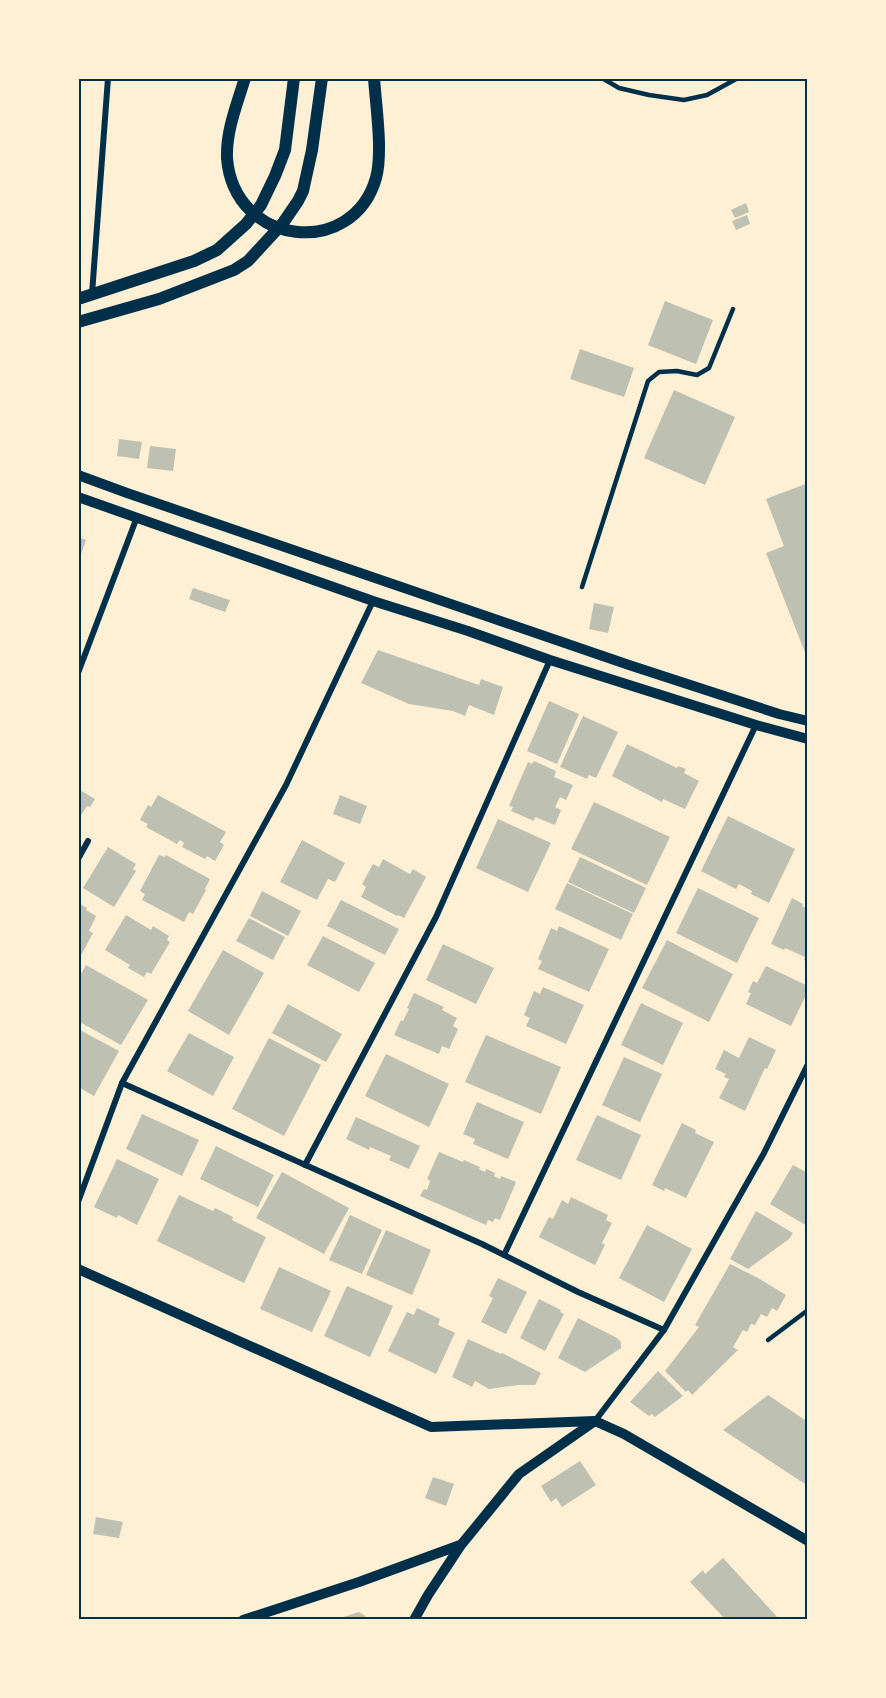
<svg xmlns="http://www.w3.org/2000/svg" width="886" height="1698" font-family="'Open Sans',sans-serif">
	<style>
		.building { fill: #bec0b2 }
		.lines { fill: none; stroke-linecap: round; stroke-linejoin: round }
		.service { stroke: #003049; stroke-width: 4.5 }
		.minor { stroke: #003049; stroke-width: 6 }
		.tertiary { stroke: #003049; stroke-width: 10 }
		.secondary { stroke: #003049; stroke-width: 12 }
		.neatline { fill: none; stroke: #003049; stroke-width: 2 }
	</style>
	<rect width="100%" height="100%" fill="#fdf0d5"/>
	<!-- building -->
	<g class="building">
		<polygon points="746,203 749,212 735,218 731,210"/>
		<polygon points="747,215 750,224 736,230 732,221"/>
		<polygon points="665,301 713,320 696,364 648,345"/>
		<polygon points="580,349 634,368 624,397 570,379"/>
		<polygon points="674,390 735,417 705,485 644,458"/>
		<polygon points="119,439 142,442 139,459 117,456"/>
		<polygon points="150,446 176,449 173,471 147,468"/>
		<polygon points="808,483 808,660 766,553 784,546 766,499"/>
		<polygon points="78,537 86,540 78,563"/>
		<polygon points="193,588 230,600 225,612 189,599"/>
		<polygon points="594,603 614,607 608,633 589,629"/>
		<polygon points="378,650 479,685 481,679 503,687 494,715 469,705 465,716 453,711 409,704 361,683"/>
		<polygon points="549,701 579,714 557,764 527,751"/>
		<polygon points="583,716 618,732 596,778 589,775 587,779 560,767"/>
		<polygon points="627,744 677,768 678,766 686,769 684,773 699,781 685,809 663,799 662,802 612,776"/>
		<polygon points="534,761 556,771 554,777 573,785 566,800 560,797 555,807 561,810 555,825 535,817 534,821 511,811 513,807 509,806 528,762 532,764"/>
		<polygon points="78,789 95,799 90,807 87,806 78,820"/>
		<polygon points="158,795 226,832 220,842 224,845 215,861 207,856 205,859 182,847 184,843 180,840 177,844 146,827 148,824 140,820 148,805 151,807"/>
		<polygon points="340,795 367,806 360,824 333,814"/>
		<polygon points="594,802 670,837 647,885 571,849"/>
		<polygon points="728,816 795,849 769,903 751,894 752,891 739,884 736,889 701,871"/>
		<polygon points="498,819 551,843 528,892 476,868"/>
		<polygon points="302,840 345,863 335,882 328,879 317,900 280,882"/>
		<polygon points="108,847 136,864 133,869 136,871 114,907 83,888"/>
		<polygon points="159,855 165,857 166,855 210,879 205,889 206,890 193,914 189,912 184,922 142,900 145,894 140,891"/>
		<polygon points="580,857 646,888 634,913 568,882"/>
		<polygon points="383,859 410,874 413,869 426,877 404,918 398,915 397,916 361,897 366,887 362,884 373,864 379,867"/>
		<polygon points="567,883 633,914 621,940 555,909"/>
		<polygon points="698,888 759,918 737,963 676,933"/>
		<polygon points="262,891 301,911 288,936 250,916"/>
		<polygon points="792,898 803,904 802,906 808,909 808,962 804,960 805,957 785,948 784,950 771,944"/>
		<polygon points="341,900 399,929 385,955 327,926"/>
		<polygon points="78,903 87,908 86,910 96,916 89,931 93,933 78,961"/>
		<polygon points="126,915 151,930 153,926 169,936 167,940 170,942 151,974 147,972 144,977 128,968 130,965 105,950"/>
		<polygon points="249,918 285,937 273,960 236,941"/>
		<polygon points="559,926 609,949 589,992 538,969 542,961 538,959 551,928 557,931"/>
		<polygon points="323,936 375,963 359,992 307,965"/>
		<polygon points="667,940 733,974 709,1022 642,988"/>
		<polygon points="443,944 494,968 476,1004 426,980"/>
		<polygon points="223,950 264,973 229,1035 188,1011"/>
		<polygon points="86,965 148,1000 121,1045 78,1021 78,979"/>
		<polygon points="766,966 808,986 808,991 791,1026 746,1004 751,993 748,992 753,981 757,983"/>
		<polygon points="543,987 584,1005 566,1044 526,1026 530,1018 524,1015 534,991 540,994"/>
		<polygon points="414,993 444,1007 442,1010 457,1018 453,1026 458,1029 449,1049 442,1046 439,1054 394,1035 401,1020 403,1021 409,1009 407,1008"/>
		<polygon points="641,1003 683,1023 663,1065 621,1045"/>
		<polygon points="288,1004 342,1034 326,1062 272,1033"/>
		<polygon points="78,1029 119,1051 94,1096 78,1087"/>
		<polygon points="189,1033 234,1057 213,1096 167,1071"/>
		<polygon points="486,1035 561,1067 541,1114 465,1082"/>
		<polygon points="749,1037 776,1050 767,1069 765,1068 745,1111 719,1098 729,1079 724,1077 726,1074 715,1069 724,1050 739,1058"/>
		<polygon points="269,1038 321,1065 284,1136 232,1109"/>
		<polygon points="386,1054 449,1084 429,1127 365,1096"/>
		<polygon points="624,1057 662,1074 640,1122 602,1105"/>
		<polygon points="477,1102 524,1122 508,1159 473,1144 475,1139 463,1134"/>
		<polygon points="142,1114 199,1140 182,1176 126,1149"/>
		<polygon points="597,1115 641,1135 621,1180 576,1160"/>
		<polygon points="356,1117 420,1146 409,1169 389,1160 391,1156 370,1147 369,1150 346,1139"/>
		<polygon points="682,1123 696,1130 695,1133 714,1142 686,1198 665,1188 664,1191 652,1185"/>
		<polygon points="216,1146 274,1175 258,1207 200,1179"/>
		<polygon points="439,1152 463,1162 464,1160 480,1167 479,1169 485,1172 486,1169 495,1173 494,1176 500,1179 501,1176 516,1182 500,1220 495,1218 493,1222 488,1220 486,1225 420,1196 424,1189 427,1190 430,1181 427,1179"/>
		<polygon points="117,1159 159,1179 137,1225 118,1215 117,1218 94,1207"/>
		<polygon points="793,1165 808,1173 808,1223 807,1226 770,1204"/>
		<polygon points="282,1172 349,1208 324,1254 256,1218"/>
		<polygon points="179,1195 213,1211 215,1208 233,1217 232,1220 266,1237 244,1283 157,1241"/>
		<polygon points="571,1197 608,1215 606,1220 612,1223 602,1243 605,1245 595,1265 539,1237 549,1217 553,1219 562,1200 568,1204"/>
		<polygon points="756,1211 793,1233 789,1239 748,1269 730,1259"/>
		<polygon points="350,1215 382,1230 362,1274 329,1260"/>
		<polygon points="647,1225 692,1249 664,1302 619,1278"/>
		<polygon points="386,1230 431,1250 412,1295 366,1275"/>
		<polygon points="730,1264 758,1278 786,1295 777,1311 772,1308 767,1317 761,1314 755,1325 751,1324 747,1332 743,1330 733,1347 738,1350 692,1395 688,1390 686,1392 665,1371 699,1327 695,1325"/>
		<polygon points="279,1267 331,1291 312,1332 260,1309"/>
		<polygon points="498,1278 527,1292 506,1334 481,1322 493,1298 489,1296"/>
		<polygon points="347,1286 393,1306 370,1357 324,1336"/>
		<polygon points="539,1299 561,1310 560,1312 564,1314 545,1351 520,1338"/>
		<polygon points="417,1308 440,1319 438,1325 455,1333 436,1374 388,1351 407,1312 414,1315"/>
		<polygon points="578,1318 617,1338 621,1342 621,1348 585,1372 558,1358"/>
		<polygon points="468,1339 501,1354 502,1353 541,1373 535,1385 518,1385 489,1389 475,1381 472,1387 452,1377"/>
		<polygon points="658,1371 683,1396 655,1417 652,1414 649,1416 630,1402"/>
		<polygon points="768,1395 808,1422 808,1486 723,1430"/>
		<polygon points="580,1461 596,1485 562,1507 556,1498 551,1502 541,1486"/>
		<polygon points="433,1477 454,1484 446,1506 425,1498"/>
		<polygon points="96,1517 123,1522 119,1538 93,1534"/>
		<polygon points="723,1558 780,1620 726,1620 690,1582 703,1570 705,1574"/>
		<polygon points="359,1612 365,1616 366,1620 334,1620"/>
	</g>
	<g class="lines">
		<!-- service -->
		<g class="service">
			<polyline points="602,78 619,88 649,95 684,100 707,95 738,78"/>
			<polyline points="582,587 648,381 659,372 677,371 697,375 709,368 733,309"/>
			<polyline points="768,1340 808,1310"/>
		</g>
		<!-- minor -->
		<g class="minor">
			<polyline points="92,294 108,78"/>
			<polyline points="78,673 137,517"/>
			<polyline points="78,859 88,841"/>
			<polyline points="122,1083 482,1244 578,1292 664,1330"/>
			<polyline points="305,1165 436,917 550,660"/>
			<polyline points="78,1202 122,1083 286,785 373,601"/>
			<polyline points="504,1255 756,725"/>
			<polyline points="595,1421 664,1330 764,1153 808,1064"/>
		</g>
		<!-- tertiary -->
		<g class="tertiary">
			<polyline points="78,475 127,493 629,665 779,714 808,721"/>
			<polyline points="78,497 373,601 468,631 550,660 756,725 808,739"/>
			<polyline points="78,1269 431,1427 595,1421 624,1434 808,1541"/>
			<polyline points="243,1620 359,1582 460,1545"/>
			<polyline points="414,1620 428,1595 461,1545 519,1474 595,1421"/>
		</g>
		<!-- secondary -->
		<g class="secondary">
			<path d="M245,78C237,104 226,131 227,158C234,247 353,259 376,178C383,152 376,107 374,78"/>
			<polyline points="78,299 194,261 217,250 246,224 261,205 275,176 285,150 294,78"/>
			<polyline points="78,322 159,299 234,270 248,261 283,223 298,201 303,191 312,150 322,78"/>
		</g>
	</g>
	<!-- border -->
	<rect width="886" height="1698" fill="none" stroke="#fdf0d5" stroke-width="159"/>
	<rect x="80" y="80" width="726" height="1538" class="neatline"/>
</svg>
